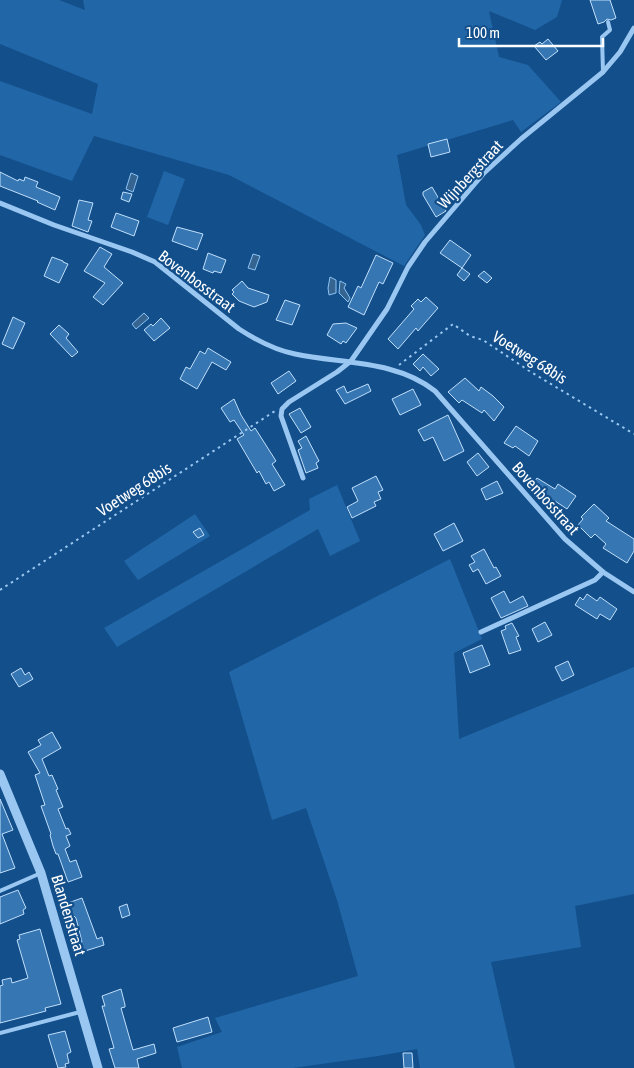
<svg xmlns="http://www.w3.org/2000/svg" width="634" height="1068" font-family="'Asap Condensed',sans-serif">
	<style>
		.green { fill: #2167a8 }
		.water { fill: #366490; stroke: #8bc3f4 }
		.building { fill: #3676b2; stroke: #c0dffc }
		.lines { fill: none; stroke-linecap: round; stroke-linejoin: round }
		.path { stroke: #9ac7f1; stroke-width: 2; stroke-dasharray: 2.5 4; stroke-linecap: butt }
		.service { stroke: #9ac7f1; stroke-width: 4 }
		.minor { stroke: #9ac7f1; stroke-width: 5 }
		.tertiary { stroke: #9ac7f1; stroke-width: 9 }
		.labels { text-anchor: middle; stroke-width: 4.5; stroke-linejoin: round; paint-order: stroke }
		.street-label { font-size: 16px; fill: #fff; stroke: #134f8b }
	</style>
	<rect width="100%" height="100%" fill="#134f8b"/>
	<!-- green -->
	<g class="green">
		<polygon points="0,0 59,0 85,10 83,0 562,0 557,17 535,30 489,11 499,57 528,65 561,102 521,132 513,120 397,155 406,205 421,225 425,235 404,266 229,175 94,136 72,181 0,155 0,81 92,114 98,84 0,44"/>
		<polygon points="164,171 185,179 168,225 147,217"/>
		<polygon points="337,485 360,541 330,556 318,529 117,647 104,628 310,510 309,499"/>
		<polygon points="195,514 210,536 138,580 124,561"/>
		<polygon points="450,559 482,639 454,653 459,739 634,667 634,894 575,906 581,947 491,962 515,1068 420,1068 417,1049 378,1056 293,1068 182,1068 177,1047 222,1032 215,1018 358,976 337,900 306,808 272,820 229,672"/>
	</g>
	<!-- water -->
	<g class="water">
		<polygon points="131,173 138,176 133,192 126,189"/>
		<polygon points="253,254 260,256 255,270 248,268"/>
		<polygon points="330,277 336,280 336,293 329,295 328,288"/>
		<polygon points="340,281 346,284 344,288 350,298 348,302 339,293"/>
		<polygon points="144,313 149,318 136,329 132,324"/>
	</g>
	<!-- building -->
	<g class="building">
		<polygon points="590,0 610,0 616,18 611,20 607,19 604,22 598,24"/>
		<polygon points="548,39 558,51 546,60 534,46 540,42 542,44"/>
		<polygon points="447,139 450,152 431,157 428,144"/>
		<polygon points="0,172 18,181 19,179 24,181 25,177 38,182 36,187 60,197 55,210 37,202 38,201 0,186"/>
		<polygon points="432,187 446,211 436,217 423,195 423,192"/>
		<polygon points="123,192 132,194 129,202 121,199"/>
		<polygon points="79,200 93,203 88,220 92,221 88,232 72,226"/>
		<polygon points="116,213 139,221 134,236 111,227"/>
		<polygon points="177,227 203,234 197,250 172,241"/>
		<polygon points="450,240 471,255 462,268 440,253"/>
		<polygon points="100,247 112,254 104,267 123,283 103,305 93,297 105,283 84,271"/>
		<polygon points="208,253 226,260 221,273 214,271 213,273 203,269"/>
		<polygon points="376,255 393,263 383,284 379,282 364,315 348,307 358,286 361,288"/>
		<polygon points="52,257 63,261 63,262 68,264 59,283 44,276"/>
		<polygon points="462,268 470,274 464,281 457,275"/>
		<polygon points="484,271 492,278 487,283 478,276"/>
		<polygon points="242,281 248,288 269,295 267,302 254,307 239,301 232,294 234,292 232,290"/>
		<polygon points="426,297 438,308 418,331 416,328 398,349 388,339 414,309 411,306 418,299 421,302"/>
		<polygon points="285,300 300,305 292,325 276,320"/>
		<polygon points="13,317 25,323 13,349 2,344"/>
		<polygon points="161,318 170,328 154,341 144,330 151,324 153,326"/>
		<polygon points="346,323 357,328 346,343 343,341 341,344 327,335 333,324"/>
		<polygon points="59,325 69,334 66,338 78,352 72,357 50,334"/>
		<polygon points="208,348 231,362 226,370 212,362 197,389 180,379 186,367 190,369 200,351 205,354"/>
		<polygon points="423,354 439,369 431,376 423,367 420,371 413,364"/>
		<polygon points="289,371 296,381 278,394 271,383"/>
		<polygon points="465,378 479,391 481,387 493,396 504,407 494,421 484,410 482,413 462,400 459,403 448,392"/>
		<polygon points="368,384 371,391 345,404 336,390 344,386 347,393"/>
		<polygon points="413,389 421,405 400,415 392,399"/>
		<polygon points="234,399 241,415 251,431 255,428 276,461 272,464 285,485 274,491 269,482 266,484 259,471 257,473 237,439 244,435 234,420 230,422 221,408"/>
		<polygon points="300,408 311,427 301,433 289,414"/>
		<polygon points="448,415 464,451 444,461 433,437 424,441 418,430"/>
		<polygon points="516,426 538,441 529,456 515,446 513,448 504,443"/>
		<polygon points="306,436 319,461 316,463 318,468 306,473 298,450 302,448 298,441"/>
		<polygon points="478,453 489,467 477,476 467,462"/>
		<polygon points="376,476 383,490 378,492 381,499 374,502 376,506 352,518 347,507 358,501 352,488"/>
		<polygon points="537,478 555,489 558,484 576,496 567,509 555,501 553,504 530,488"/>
		<polygon points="497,481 503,493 486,500 481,489"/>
		<polygon points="594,504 609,518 606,521 634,539 634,551 627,563 603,548 606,544 595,534 591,538 578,525 583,519 581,517"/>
		<polygon points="454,523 463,541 443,551 434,534"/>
		<polygon points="200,528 204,535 198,538 193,532"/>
		<polygon points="484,549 494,568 496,567 501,576 486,584 478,569 473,572 469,565 475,562 471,556"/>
		<polygon points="504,591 510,603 523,596 528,606 501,618 491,598"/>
		<polygon points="587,594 597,601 600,597 617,609 610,620 600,614 597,619 575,605 580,597 583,600"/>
		<polygon points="545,622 552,635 538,642 532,629"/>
		<polygon points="512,623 519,636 516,637 521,650 509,654 501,631 506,629 505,626"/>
		<polygon points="482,645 490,665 470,673 463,653"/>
		<polygon points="568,661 574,675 562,681 555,667"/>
		<polygon points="21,668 25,675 29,672 33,679 19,687 11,674"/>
		<polygon points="52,732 61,748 42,759 49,776 52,775 58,789 56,790 63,807 58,809 66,829 68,828 71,834 66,836 70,846 65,849 70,862 76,860 82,877 68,882 58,854 56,854 53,846 50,835 51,834 41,806 45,805 35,775 40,773 28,752 41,745 38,740"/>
		<polygon points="0,799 13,830 2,834 15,868 0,873"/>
		<polygon points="18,890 26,908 23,910 24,914 0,924 0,897"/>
		<polygon points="82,898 97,939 102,937 104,945 82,952 80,942 82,942 76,918 74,916 72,916 68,903"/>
		<polygon points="127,904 130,915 122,918 119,907"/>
		<polygon points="40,929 61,1004 45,1008 46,1011 0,1023 0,986 3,985 2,980 11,978 12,983 28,978 17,940 20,939 19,935"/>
		<polygon points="121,989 125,1005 125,1007 121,1008 133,1050 154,1044 156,1053 137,1059 139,1068 115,1068 109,1049 114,1048 102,1006 105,1006 102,996"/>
		<polygon points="208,1017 212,1032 177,1042 173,1028"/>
		<polygon points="65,1031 71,1052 67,1054 69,1063 65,1064 66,1067 58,1068 48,1035"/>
		<polygon points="403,1053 412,1053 413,1068 404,1068"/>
	</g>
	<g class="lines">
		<!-- path -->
		<g class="path">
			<polyline points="399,365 453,324 470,336 483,340 531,372 634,434"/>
			<polyline points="0,590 275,411"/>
		</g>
		<!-- service -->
		<g class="service">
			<polyline points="603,72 602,37 610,30 608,22"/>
			<polyline points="0,891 41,873"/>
			<polyline points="0,1033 80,1012"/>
		</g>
		<!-- minor -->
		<g class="minor">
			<path d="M0,203L54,225L132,252L155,262L239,329C256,340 275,350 295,354C342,364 396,360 435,391L565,539L603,572L634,592"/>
			<polyline points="303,478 281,416 282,409 289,402 337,372 351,361 387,309 408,267 425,242 484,173 521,139 603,72 620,52 634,28"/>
			<polyline points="481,632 595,580 603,572"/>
		</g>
		<!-- tertiary -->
		<polyline class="tertiary" points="0,774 41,873 98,1068"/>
	</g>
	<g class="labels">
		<!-- street labels -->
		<g class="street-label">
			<text transform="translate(470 174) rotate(-47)" y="6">Wijnbergstraat</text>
			<text transform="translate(197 281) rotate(37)" y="6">Bovenbosstraat</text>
			<text transform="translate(530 357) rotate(32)" y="6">Voetweg 68bis</text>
			<text transform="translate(134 489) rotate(-33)" y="6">Voetweg 68bis</text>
			<text transform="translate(546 498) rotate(48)" y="6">Bovenbosstraat</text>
			<text transform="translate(69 915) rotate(73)" y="6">Blandenstraat</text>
		</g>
	</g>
	<!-- scale -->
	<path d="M459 38v8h144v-8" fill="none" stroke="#ffffff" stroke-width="2.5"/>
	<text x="466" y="38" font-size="15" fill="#ffffff" stroke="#134f8b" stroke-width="4" paint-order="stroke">100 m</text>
</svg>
